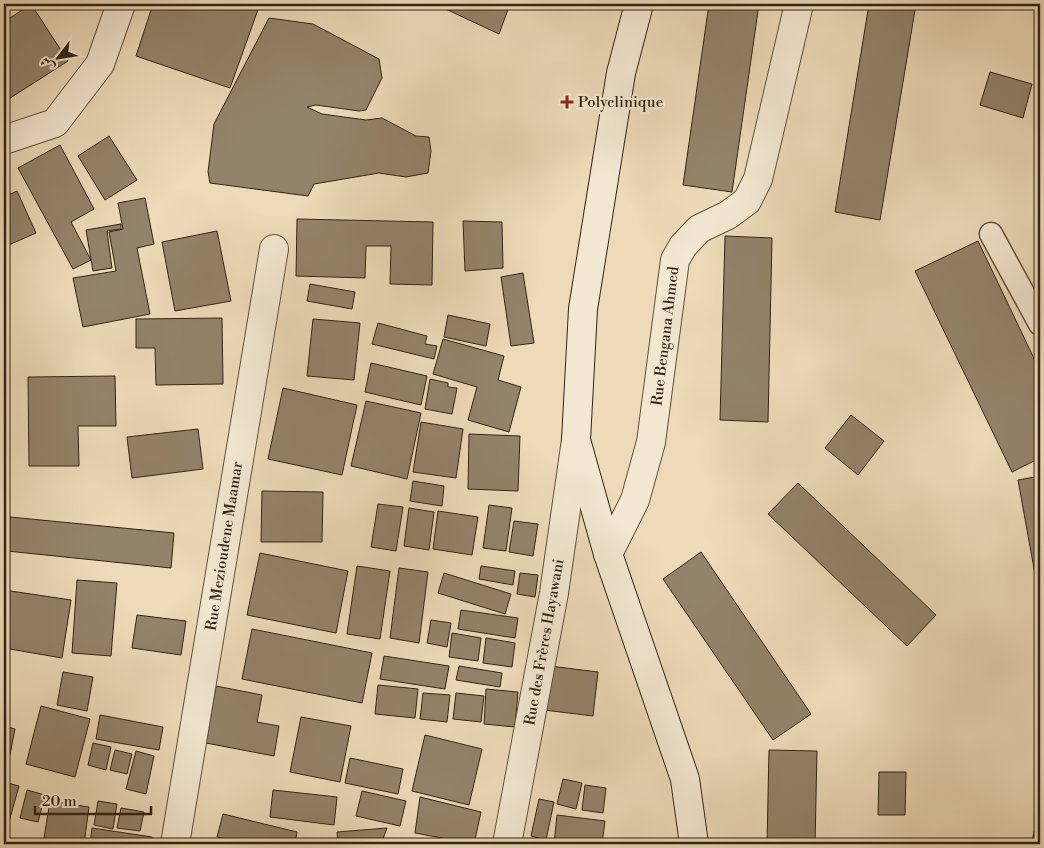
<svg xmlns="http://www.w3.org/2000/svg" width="1044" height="848" font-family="'Libre Bodoni',Amiri,serif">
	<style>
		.building { fill: #93836a; stroke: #322416 }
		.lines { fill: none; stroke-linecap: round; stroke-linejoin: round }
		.lane-casing { stroke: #60523e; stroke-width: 25 }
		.street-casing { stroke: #60523e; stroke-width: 30 }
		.secondary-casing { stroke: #322416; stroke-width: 30 }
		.lane { stroke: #f3e7d1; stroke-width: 22 }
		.street { stroke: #f3e7d1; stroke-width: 28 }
		.secondary { stroke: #f3e7d1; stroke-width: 28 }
		.poi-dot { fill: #8f2418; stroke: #f3e7d1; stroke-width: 2 }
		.labels { text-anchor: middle; stroke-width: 5; stroke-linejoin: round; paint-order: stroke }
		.poi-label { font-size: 15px; fill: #322416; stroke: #f3e7d1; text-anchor: start }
		.street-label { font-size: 15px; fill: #322416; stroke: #f3e7d1 }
	</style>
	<rect width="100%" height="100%" fill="#ecdab8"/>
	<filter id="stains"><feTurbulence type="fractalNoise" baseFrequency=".004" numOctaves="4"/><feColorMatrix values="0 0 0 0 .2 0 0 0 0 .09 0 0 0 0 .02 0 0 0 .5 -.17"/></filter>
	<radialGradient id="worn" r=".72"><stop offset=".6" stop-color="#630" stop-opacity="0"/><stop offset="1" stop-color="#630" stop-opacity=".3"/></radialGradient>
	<!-- building -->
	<g class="building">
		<polygon points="31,4 68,61 4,102 4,60 6,59 4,56 4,22"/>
		<polygon points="153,4 260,4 230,88 136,56"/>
		<polygon points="435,4 510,4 499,34"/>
		<polygon points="709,4 759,4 732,192 683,185"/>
		<polygon points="869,4 916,4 880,220 835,212"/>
		<polygon points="269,18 313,24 379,59 382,78 366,110 359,111 316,105 307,107 322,114 366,120 382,118 416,136 429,137 431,151 428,173 406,177 379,173 314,184 308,196 210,183 208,172 214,124"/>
		<polygon points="990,72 1032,84 1023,118 980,105"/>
		<polygon points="109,136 137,180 105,200 78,156"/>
		<polygon points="60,145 94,209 71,222 91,260 73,269 18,168"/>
		<polygon points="17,191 36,233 4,247 4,197"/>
		<polygon points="145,198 154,244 137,248 150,314 83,327 73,278 116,271 109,232 123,229 118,203"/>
		<polygon points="297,219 433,222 432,285 390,284 391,246 366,246 365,278 296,276"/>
		<polygon points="463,221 502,222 503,268 465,271"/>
		<polygon points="121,224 121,229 107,231 112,268 93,271 86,230"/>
		<polygon points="217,231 231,301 175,311 162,242"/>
		<polygon points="725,236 772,238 768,422 720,420"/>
		<polygon points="978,241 1040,371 1040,458 1012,472 915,271"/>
		<polygon points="523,273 534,343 511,346 501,277"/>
		<polygon points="310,284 355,292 352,309 307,301"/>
		<polygon points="448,315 490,324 486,346 444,337"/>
		<polygon points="222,318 223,384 156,385 155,348 136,348 136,319"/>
		<polygon points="313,319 360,323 354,380 307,376"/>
		<polygon points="378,323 427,336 425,344 437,346 434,359 372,344"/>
		<polygon points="443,339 504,356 498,380 521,387 509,432 468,420 477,387 433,374"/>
		<polygon points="371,363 427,376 421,405 365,392"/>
		<polygon points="115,376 116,426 78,426 79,466 29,466 28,377"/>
		<polygon points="430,379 448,383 448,387 457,388 452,414 425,409"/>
		<polygon points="283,388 357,405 342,475 268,459"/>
		<polygon points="366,401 421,413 407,479 351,466"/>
		<polygon points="851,415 884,441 858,475 825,448"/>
		<polygon points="421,422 463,429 456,478 413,472"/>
		<polygon points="198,429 203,469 132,478 127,437"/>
		<polygon points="469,434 520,436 518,491 468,489"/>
		<polygon points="1040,476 1040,602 1018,480"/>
		<polygon points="413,481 444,486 442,506 410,501"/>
		<polygon points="798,483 936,615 907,646 768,514"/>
		<polygon points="262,491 323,492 322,542 261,542"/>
		<polygon points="378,504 403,507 396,551 371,547"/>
		<polygon points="489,505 512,508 506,551 483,548"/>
		<polygon points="409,508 434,512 429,550 404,546"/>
		<polygon points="438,511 478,517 472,555 433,549"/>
		<polygon points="10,517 174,533 171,568 7,551"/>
		<polygon points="514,521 538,524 533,556 509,552"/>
		<polygon points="701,552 811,714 773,740 663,579"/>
		<polygon points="260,553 348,571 336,633 247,615"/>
		<polygon points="357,566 390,571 380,639 347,634"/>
		<polygon points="481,566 515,571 513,585 479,579"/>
		<polygon points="399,568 428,572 419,643 390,638"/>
		<polygon points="444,573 511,594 505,614 438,593"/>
		<polygon points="520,573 538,575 535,597 517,594"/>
		<polygon points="77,580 117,583 111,656 72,653"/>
		<polygon points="4,590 71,600 62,658 4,648"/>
		<polygon points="461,610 518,618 515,638 458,629"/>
		<polygon points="137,615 186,621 181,655 132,648"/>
		<polygon points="431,620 451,623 447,647 427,643"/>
		<polygon points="252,629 372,653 362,703 242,679"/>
		<polygon points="452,633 481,638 478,661 449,657"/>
		<polygon points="486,638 515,643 512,667 483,663"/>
		<polygon points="384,656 449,666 445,689 380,679"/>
		<polygon points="459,666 502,673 500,687 456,680"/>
		<polygon points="550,666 598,672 593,716 544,710"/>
		<polygon points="63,672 93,677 87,711 57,705"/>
		<polygon points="378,685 418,689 415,718 375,714"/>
		<polygon points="216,686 262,695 257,722 279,726 274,756 206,743"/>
		<polygon points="486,689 518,692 515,727 484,724"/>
		<polygon points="423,693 450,695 447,722 420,719"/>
		<polygon points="456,693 484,696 481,722 453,719"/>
		<polygon points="41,706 90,719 75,777 26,764"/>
		<polygon points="100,715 163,727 159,750 96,739"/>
		<polygon points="301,717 351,726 340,782 290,772"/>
		<polygon points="4,726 15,729 7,770 4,770"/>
		<polygon points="425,735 482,749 469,805 412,791"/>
		<polygon points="93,743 111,747 106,770 88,765"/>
		<polygon points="115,750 132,754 127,774 110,770"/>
		<polygon points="769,750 817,751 815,844 767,844"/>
		<polygon points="136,751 154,756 146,794 126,789"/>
		<polygon points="350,758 403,769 398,794 345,783"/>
		<polygon points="879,772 906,772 905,815 878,815"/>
		<polygon points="563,779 582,783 576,809 557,804"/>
		<polygon points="4,782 19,786 7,829 4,828"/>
		<polygon points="585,785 606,788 603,813 582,810"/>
		<polygon points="27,790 45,795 38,822 20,818"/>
		<polygon points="273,790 337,797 334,825 270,817"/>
		<polygon points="362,791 406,801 400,826 356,816"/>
		<polygon points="420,797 481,812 474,844 415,833"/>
		<polygon points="539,799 554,802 546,840 531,836"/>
		<polygon points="50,801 89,807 84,844 44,838"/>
		<polygon points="98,801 117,804 113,829 94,825"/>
		<polygon points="121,808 144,812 140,831 117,828"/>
		<polygon points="1040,809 1040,844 1031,844"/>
		<polygon points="223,814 297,832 295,844 246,844 217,837"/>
		<polygon points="557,815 605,821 602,844 554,844"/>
		<polygon points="92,828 152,837 151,844 90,844"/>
		<polygon points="387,828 381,844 338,844 337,832"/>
		<polygon points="409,840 410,844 388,844 387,843"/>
	</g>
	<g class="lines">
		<defs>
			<polyline id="lane" points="991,234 1040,324"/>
			<g id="street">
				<polyline points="4,140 55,123 100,64 121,4"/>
				<polyline points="608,554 635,500 651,442 675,260 683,246 699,229 728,215 747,201 758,179 799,4"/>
				<polyline points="175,844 274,249"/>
				<polyline points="507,844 554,593 576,440"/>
			</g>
			<polyline id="secondary" points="639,4 621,73 583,309 576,440 608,554 685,779 694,844"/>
		</defs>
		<!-- lane casing -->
		<use href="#lane" class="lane-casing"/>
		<!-- street casing -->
		<use href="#street" class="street-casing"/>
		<!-- secondary casing -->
		<use href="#secondary" class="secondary-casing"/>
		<!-- lane -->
		<use href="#lane" class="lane"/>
		<!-- street -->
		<use href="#street" class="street"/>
		<!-- secondary -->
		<use href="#secondary" class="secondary"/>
	</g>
	<!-- markers -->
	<path class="poi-dot" d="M564.5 94.5h5v5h5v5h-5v5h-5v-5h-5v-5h5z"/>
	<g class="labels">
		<!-- poi labels -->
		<g class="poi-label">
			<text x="578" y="107">Polyclinique</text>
		</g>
		<!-- street labels -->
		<g class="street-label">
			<text transform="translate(665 336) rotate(-83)" y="5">Rue Bengana Ahmed</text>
			<text transform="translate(224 546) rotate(-81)" y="5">Rue Mezioudene Maamar</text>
			<text transform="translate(544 642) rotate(-80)" y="5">Rue des Frères Hayawani</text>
		</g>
	</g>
	<!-- margin -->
	<rect width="1044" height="848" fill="none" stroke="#ecdab8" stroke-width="20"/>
	<rect x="5" y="5" width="1034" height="838" fill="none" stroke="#322416" stroke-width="2.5"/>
	<rect x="10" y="10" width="1024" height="828" fill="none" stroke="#322416"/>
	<!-- north arrow -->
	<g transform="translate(58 58) rotate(239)" stroke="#f3e7d1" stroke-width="4" paint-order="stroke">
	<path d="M0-4L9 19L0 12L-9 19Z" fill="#322416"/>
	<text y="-8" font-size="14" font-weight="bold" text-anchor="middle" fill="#322416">ش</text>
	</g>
	<!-- scale -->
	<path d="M35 806v8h116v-8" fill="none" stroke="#322416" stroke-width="2.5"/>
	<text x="42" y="806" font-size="15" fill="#322416" stroke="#f3e7d1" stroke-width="4" paint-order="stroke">20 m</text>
	<rect width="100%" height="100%" filter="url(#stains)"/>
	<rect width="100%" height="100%" fill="url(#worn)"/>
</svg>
